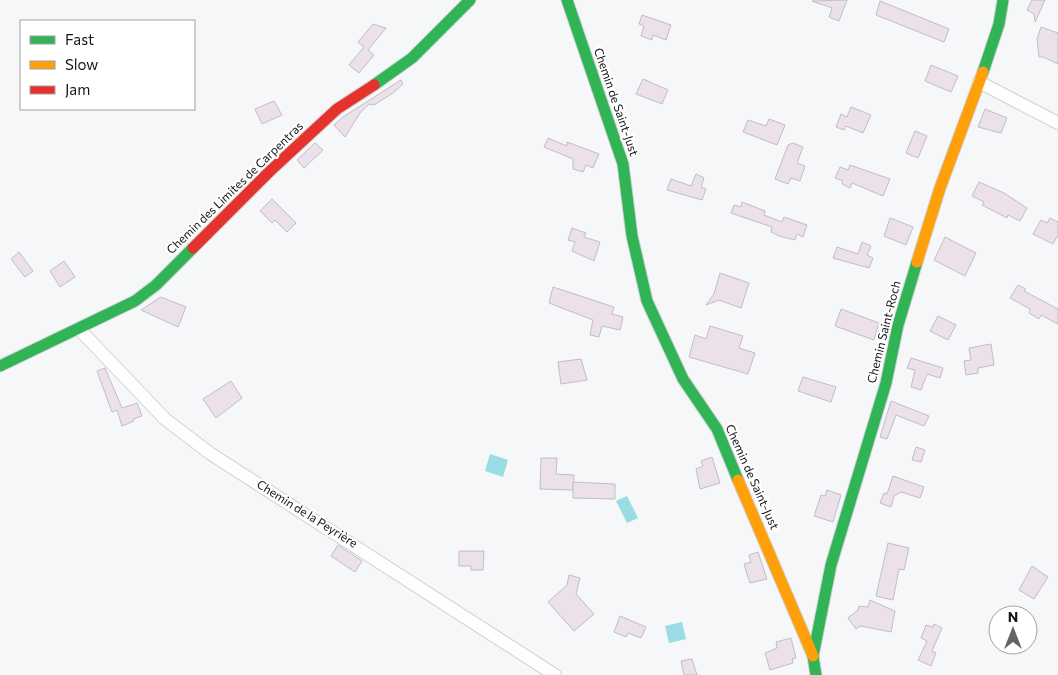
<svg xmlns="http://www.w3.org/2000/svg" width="1058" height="675" font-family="Commissioner,sans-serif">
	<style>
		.water { fill: #99dce3 }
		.building { fill: #ece1ea; stroke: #bfbfc1 }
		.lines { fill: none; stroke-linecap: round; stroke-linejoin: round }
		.street-casing { stroke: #d1d2d4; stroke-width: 14 }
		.fast-casing { stroke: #d1d2d4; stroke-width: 13 }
		.slow-casing { stroke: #d1d2d4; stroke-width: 13 }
		.jam-casing { stroke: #d1d2d4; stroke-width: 13 }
		.street { stroke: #fefefe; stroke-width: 12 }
		.fast { stroke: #30b455; stroke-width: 11 }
		.slow { stroke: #ff9f0a; stroke-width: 11 }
		.jam { stroke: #e5322d; stroke-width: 11 }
		.labels { text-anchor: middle; stroke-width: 4.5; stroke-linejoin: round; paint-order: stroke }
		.street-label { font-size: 12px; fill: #141516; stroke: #fff }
	</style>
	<rect width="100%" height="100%" fill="#f5f7f9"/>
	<!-- water -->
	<g class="water">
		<polygon points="490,454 508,460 503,477 485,471"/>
		<polygon points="627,496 638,518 627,523 616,501"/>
		<polygon points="682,622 686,639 669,643 665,626"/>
	</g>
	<!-- building -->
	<g class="building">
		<polygon points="847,0 839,21 829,17 832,8 812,1"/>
		<polygon points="1032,0 1045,0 1035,22 1034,14 1027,10"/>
		<polygon points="880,1 949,29 944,42 876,15"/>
		<polygon points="642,15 671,25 666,40 653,35 652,40 641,36 644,26 639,24"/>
		<polygon points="373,24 386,28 368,50 374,55 359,73 349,65 364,47 358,42"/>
		<polygon points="1041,27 1058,33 1058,64 1043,57 1039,57 1037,39"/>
		<polygon points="931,65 958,76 951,92 925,81"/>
		<polygon points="643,79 668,90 662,104 636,94"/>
		<polygon points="401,80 403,84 393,93 374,105 369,104 360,113 345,137 334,125 343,117"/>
		<polygon points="274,101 282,115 262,124 255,109"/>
		<polygon points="851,107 871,115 863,133 846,126 844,130 836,127 841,114 847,117"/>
		<polygon points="985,109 1007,118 1001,133 978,127"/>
		<polygon points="769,119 785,125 777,145 743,132 748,120 766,126"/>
		<polygon points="915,131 927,136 918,158 906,153"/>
		<polygon points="548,138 567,146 567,142 599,154 593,168 586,165 583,172 573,169 573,159 544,147"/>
		<polygon points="315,143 323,150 304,168 297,160"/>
		<polygon points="793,143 803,147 797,163 805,166 800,181 791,178 788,184 775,179 788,145"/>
		<polygon points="850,165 890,179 883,196 852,183 850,188 842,184 843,181 835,178 840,167 848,170"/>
		<polygon points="696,174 704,178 701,187 706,189 702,200 667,190 671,179 691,186"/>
		<polygon points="979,182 1004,193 1027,208 1020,221 1008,215 1007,218 982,205 984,202 972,196"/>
		<polygon points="272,199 296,223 287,232 275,220 272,223 260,211"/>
		<polygon points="742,202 765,211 764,215 782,222 784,217 807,225 803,237 797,234 795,240 779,236 771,232 772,227 731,213 734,205 741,207"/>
		<polygon points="890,218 913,227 906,245 884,236"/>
		<polygon points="1050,218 1058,222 1058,235 1053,244 1033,234 1041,220 1047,223"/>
		<polygon points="572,228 586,233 584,237 600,242 594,261 572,251 575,242 568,240"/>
		<polygon points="945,237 976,253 965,276 934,260"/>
		<polygon points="862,242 871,246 867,255 873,258 869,268 833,258 837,247 858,254"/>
		<polygon points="19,252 33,271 25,277 11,259"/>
		<polygon points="64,261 75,277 60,287 50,271"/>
		<polygon points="720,273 749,283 741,308 719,300 706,305 714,294"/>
		<polygon points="1018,285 1026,289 1024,291 1058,309 1058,324 1041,315 1039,319 1029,313 1030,309 1010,298"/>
		<polygon points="553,287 614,307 612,314 623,317 620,330 602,326 599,337 590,335 593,320 549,303"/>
		<polygon points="161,297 186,307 178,327 141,310"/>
		<polygon points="841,309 879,323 874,340 835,326"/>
		<polygon points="938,316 956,325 948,340 930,331"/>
		<polygon points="710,326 743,336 739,348 755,353 748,374 689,357 695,335 706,339"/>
		<polygon points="991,344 994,365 978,368 978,373 966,375 964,361 971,360 969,348"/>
		<polygon points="911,358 943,368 940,378 927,374 921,390 911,387 915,370 907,368"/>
		<polygon points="581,359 587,380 561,384 558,362"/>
		<polygon points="105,368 122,408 137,403 142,416 133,419 134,421 122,426 117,410 112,412 97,371"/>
		<polygon points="803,377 836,387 831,402 798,391"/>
		<polygon points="231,381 242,398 216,418 203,399"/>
		<polygon points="891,401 929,416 924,426 896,415 887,439 880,437"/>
		<polygon points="916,447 925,450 921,462 912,460"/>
		<polygon points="712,457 720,483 700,489 696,469 703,466 701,461"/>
		<polygon points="541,458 557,458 556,474 574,475 573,490 540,489"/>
		<polygon points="893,476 924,487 920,498 901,492 894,496 891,507 880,503 884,493 887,494"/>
		<polygon points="573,482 615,484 615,499 573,498"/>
		<polygon points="827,490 841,495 833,522 814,516 821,495 825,496"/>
		<polygon points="888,543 909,548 904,570 899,569 893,600 876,596"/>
		<polygon points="338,545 362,561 355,572 331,556"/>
		<polygon points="459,551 484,551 483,570 471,570 471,566 459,566"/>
		<polygon points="758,552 767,579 750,583 744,564 751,562 749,555"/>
		<polygon points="1032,566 1048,577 1034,599 1019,590"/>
		<polygon points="569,575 580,578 576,594 594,614 574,631 548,602 567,585"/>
		<polygon points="870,600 895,611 891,632 861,626 856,629 848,618 858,610 859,606 868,607"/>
		<polygon points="620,616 646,627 641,638 628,633 626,637 614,632"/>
		<polygon points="934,624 942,628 932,651 936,653 931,666 918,660 927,641 921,638 926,625 933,627"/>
		<polygon points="791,638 796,658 792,659 793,663 770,670 765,653 777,648 776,642"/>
		<polygon points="692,659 697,675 684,675 681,661"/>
	</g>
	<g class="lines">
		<defs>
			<g id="street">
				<polyline points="979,82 1058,123"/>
				<polyline points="79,329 165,419 211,454 555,675"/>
			</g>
			<g id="fast">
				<polyline points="567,0 623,164 632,236 647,301 683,379 717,429 738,480"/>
				<polyline points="983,72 999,24 1003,0"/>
				<polyline points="374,85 412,58 470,0"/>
				<polyline points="0,366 135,301 156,285 193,248"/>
				<polyline points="816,675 813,656 831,565 886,383 898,325 917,262"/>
			</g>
			<g id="slow">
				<polyline points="917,262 940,188 983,72"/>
				<polyline points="738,480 813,656"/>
			</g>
			<polyline id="jam" points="193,248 270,171 337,109 374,85"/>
		</defs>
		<!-- street casing -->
		<use href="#street" class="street-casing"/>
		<!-- fast casing -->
		<use href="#fast" class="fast-casing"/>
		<!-- slow casing -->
		<use href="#slow" class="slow-casing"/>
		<!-- jam casing -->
		<use href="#jam" class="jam-casing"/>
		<!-- street -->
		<use href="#street" class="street"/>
		<!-- fast -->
		<use href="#fast" class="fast"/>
		<!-- slow -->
		<use href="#slow" class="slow"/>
		<!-- jam -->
		<use href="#jam" class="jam"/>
	</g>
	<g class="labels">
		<!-- street labels -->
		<g class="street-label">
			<text transform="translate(616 102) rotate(71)" y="4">Chemin de Saint-Just</text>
			<text transform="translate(235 188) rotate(-44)" y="4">Chemin des Limites de Carpentras</text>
			<text transform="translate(884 332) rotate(-76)" y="4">Chemin Saint-Roch</text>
			<text transform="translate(752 477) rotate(66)" y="4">Chemin de Saint-Just</text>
			<text transform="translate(307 514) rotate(32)" y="4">Chemin de la Peyrière</text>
		</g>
	</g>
	<!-- legend -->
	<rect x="20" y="20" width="175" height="90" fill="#ffffff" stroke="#a1a1a2"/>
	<rect x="30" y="36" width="25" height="8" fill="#30b455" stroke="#a1a1a2"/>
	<text x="65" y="45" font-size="15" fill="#141516">Fast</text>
	<rect x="30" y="61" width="25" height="8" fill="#ff9f0a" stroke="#a1a1a2"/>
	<text x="65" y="70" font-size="15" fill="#141516">Slow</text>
	<rect x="30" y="86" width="25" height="8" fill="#e5322d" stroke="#a1a1a2"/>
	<text x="65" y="95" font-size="15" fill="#141516">Jam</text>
	<!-- north arrow -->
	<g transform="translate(1013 630)"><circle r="24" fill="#ffffff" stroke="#a1a1a2"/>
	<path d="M0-4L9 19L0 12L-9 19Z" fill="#636465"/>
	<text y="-8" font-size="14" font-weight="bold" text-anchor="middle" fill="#141516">N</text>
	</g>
</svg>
